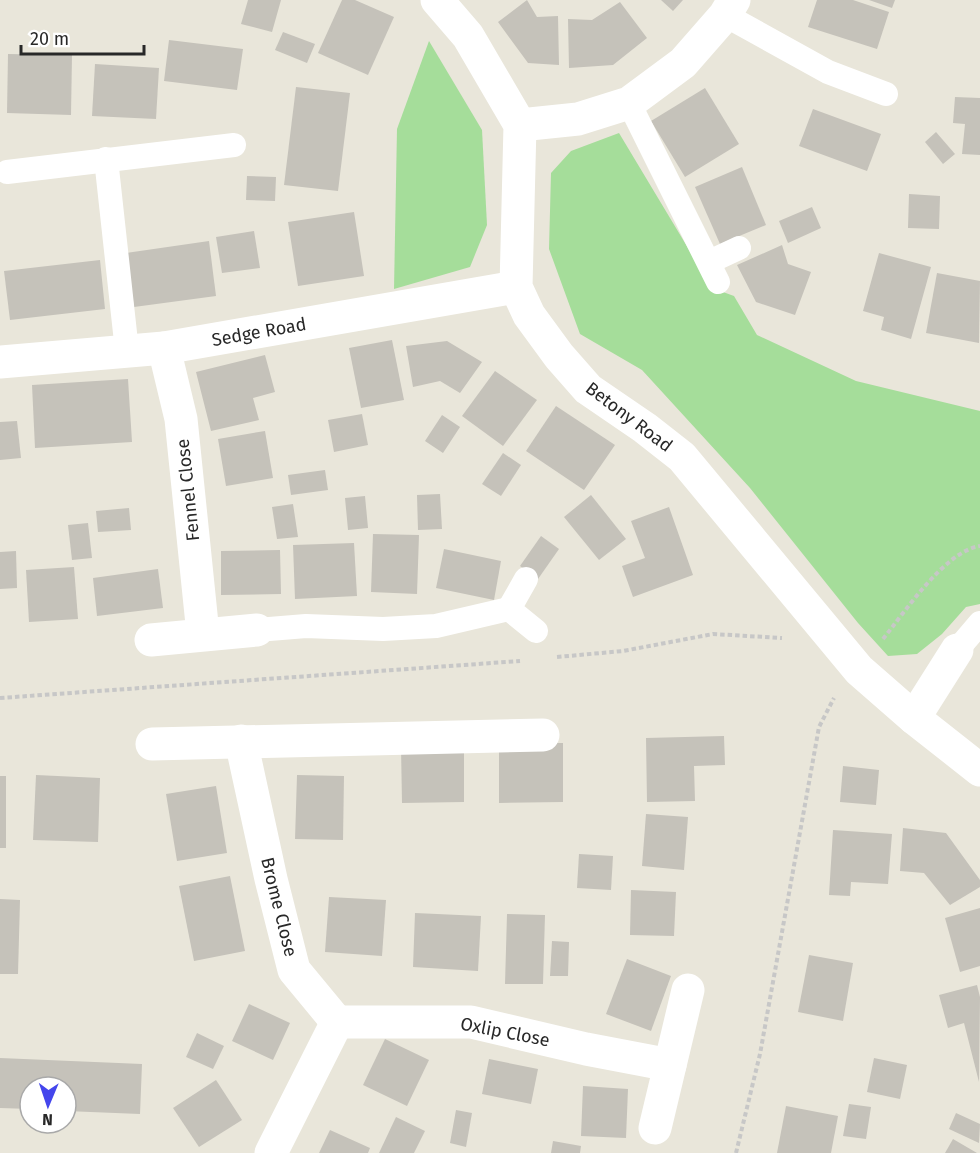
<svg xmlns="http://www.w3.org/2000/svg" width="980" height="1153" font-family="'Fira Sans',sans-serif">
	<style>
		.green { fill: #a5dd9a }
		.building { fill: #c5c2ba }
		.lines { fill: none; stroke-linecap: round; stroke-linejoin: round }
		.path { stroke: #c7c7c7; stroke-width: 4; stroke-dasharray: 4.5 3; stroke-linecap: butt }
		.service { stroke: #fff; stroke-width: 24 }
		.minor { stroke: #fff; stroke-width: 33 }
		.labels { text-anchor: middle; stroke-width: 4.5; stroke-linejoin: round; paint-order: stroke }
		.street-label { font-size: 18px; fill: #282828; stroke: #fff }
	</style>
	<rect width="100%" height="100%" fill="#e9e6da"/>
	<!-- green -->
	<g class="green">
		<polygon points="429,41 482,130 487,225 470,267 394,289 397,129"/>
		<polygon points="619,133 712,288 734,296 757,335 856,381 980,411 980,604 966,607 942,634 917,654 888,656 858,623 750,488 642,370 580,334 549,249 551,173 571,151"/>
	</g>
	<!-- building -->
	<g class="building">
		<polygon points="248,0 281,0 272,32 241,24"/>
		<polygon points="342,0 355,0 394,17 368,75 318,53"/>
		<polygon points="527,0 537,17 558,16 559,65 528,63 498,22"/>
		<polygon points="661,0 683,0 673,11"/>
		<polygon points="817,0 853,0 889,12 877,49 808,27"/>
		<polygon points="869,0 895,0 892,8"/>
		<polygon points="620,2 647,38 613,65 569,68 568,19 592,20"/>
		<polygon points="283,32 315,44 307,63 275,50"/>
		<polygon points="169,40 243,49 237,90 164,81"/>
		<polygon points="8,54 72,55 71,115 7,113"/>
		<polygon points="95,64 159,68 156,119 92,116"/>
		<polygon points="296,87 350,93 338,191 284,185"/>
		<polygon points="705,88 739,144 685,177 651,121"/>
		<polygon points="955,97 980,98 980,155 962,154 965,124 953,123"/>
		<polygon points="813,109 881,134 867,171 799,146"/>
		<polygon points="936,132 955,154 943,164 925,142"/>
		<polygon points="742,167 766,225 720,244 695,187"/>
		<polygon points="247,176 276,177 275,201 246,200"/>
		<polygon points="909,194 940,196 939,229 908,228"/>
		<polygon points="812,207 821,228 788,243 779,221"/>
		<polygon points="354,212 364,276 298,286 288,222"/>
		<polygon points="254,231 260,268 222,273 216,237"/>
		<polygon points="209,241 216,296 134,307 126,253"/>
		<polygon points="782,245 788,264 811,272 795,315 756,302 737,265"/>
		<polygon points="879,253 931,267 911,339 881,330 884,317 863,311"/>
		<polygon points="100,260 105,309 10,320 4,271"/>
		<polygon points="937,273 980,281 979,343 926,333"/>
		<polygon points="392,340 404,400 361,408 349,348"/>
		<polygon points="447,341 482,362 460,393 440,381 413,387 406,346"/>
		<polygon points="265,355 275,392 253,398 259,420 211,431 196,372"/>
		<polygon points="495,371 537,400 503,446 462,416"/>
		<polygon points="128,379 132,442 35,448 32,385"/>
		<polygon points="556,406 615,445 584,490 526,451"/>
		<polygon points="362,414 368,445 334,452 328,420"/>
		<polygon points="442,415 460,427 443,453 425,441"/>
		<polygon points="17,421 21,458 0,460 0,422"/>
		<polygon points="265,431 273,478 226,486 218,439"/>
		<polygon points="503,453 521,465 501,496 482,484"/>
		<polygon points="325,470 328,490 291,495 288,475"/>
		<polygon points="440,494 442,529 418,530 417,495"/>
		<polygon points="591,495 626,539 599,560 564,517"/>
		<polygon points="365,496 368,528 348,530 345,498"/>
		<polygon points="293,504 298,537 277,539 272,507"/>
		<polygon points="669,507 693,575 633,597 622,566 645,558 631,521"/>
		<polygon points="129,508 131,530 98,532 96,511"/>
		<polygon points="88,523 92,558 72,560 68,525"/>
		<polygon points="373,534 419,535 417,594 371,592"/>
		<polygon points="541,536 559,549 538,579 520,566"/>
		<polygon points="354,543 357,596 295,599 293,545"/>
		<polygon points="444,549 501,561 494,600 436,588"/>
		<polygon points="280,550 281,594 221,595 221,551"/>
		<polygon points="16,551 17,588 0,589 0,552"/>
		<polygon points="74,567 78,619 29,622 26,570"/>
		<polygon points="158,569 163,608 97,616 93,578"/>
		<polygon points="724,736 725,765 694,766 695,801 647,802 646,738"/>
		<polygon points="499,743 563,743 563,802 499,803"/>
		<polygon points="464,746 464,802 402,803 401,747"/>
		<polygon points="843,766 879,770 876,805 840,802"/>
		<polygon points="36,775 100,778 98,842 33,840"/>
		<polygon points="297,775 344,776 343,840 295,839"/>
		<rect x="0" y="776" width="6" height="72"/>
		<polygon points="216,786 227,853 177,861 166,794"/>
		<polygon points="646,814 688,817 684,870 642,866"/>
		<polygon points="903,828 946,833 980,880 980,887 950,905 924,873 900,871"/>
		<polygon points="833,830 892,834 888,884 851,882 850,896 829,895"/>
		<polygon points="579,854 613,856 611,890 577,888"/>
		<polygon points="230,876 245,951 194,961 179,886"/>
		<polygon points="631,890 676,892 674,936 630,935"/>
		<polygon points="329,897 386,900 382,956 325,952"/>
		<polygon points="0,899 20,900 18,974 0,974"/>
		<polygon points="980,908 980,966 960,972 945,918"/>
		<polygon points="415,913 481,916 478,971 413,967"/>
		<polygon points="507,914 545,915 543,984 505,984"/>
		<polygon points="552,941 569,942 568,976 550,976"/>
		<polygon points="809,955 853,963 843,1021 798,1012"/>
		<polygon points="627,959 671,976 651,1031 606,1014"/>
		<polygon points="977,985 980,997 979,1082 964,1023 948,1028 939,995"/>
		<polygon points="249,1004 290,1023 273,1060 232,1041"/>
		<polygon points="197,1033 224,1046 213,1069 186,1057"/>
		<polygon points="385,1039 429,1060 407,1106 363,1085"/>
		<polygon points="0,1058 142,1064 140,1114 66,1111 66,1087 30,1087 30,1109 0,1108"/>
		<polygon points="874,1058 907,1065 900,1099 867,1092"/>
		<polygon points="489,1059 538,1069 531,1104 482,1094"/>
		<polygon points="216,1080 242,1120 199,1147 173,1108"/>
		<polygon points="583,1086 628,1089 626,1138 581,1136"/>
		<polygon points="849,1104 871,1107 866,1139 843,1136"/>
		<polygon points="786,1106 838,1116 831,1153 777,1153"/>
		<polygon points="456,1110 472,1113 466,1147 450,1143"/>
		<polygon points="956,1113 980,1124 979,1143 949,1129"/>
		<polygon points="396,1117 425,1131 414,1153 379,1153"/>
		<polygon points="330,1130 370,1148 368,1153 319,1153"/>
		<polygon points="953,1139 977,1153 945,1153"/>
		<polygon points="553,1141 581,1146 580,1153 551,1153"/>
	</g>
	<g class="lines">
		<!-- path -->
		<g class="path">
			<path d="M883,639C904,613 945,551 980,546"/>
			<polyline points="557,657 623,651 713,634 782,638"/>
			<polyline points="0,698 520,661"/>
			<polyline points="736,1153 760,1054 819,727 834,698"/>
		</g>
		<!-- service -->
		<g class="service">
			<polyline points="725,15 828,72 886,94"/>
			<polyline points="629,103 718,282"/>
			<polyline points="106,159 127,351"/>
			<polyline points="7,172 234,145"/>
			<polyline points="709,262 739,248"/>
			<polyline points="526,579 509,609 536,631"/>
			<polyline points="257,630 306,626 383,629 436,626 509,609"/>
			<polyline points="957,650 980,623"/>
		</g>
		<!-- minor -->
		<g class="minor">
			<polyline points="437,0 468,36 520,125 516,287 529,315 559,356 588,389 645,428 682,457 859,670 914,718 980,770"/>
			<polyline points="520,125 578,119 629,103 683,63 725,15 734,0"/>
			<polyline points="164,348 181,419 203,634"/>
			<polyline points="0,362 164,348 516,287"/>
			<polyline points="151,640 257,630"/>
			<polyline points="914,718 957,650"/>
			<polyline points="241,741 271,879 294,970 337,1022"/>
			<polyline points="152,744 543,735"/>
			<polyline points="337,1022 471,1022 586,1049 670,1065"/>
			<polyline points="655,1128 688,990"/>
			<polyline points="271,1153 337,1022"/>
		</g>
	</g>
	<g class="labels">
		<!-- street labels -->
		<g class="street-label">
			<text transform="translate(259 332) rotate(-10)" y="6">Sedge Road</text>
			<text transform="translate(629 417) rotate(37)" y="6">Betony Road</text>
			<text transform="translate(188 490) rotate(-96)" y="6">Fennel Close</text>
			<text transform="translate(279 907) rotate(76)" y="6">Brome Close</text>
			<text transform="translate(505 1032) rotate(11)" y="6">Oxlip Close</text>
		</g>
	</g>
	<!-- north arrow -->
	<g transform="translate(48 1105) rotate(182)"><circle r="28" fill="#ffffff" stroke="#a9a9a9" stroke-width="1.5"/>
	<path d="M0-4.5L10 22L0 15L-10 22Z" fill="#4446ec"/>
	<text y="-9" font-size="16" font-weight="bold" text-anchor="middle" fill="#282828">N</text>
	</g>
	<!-- scale -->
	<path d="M21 45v9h123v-9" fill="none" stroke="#282828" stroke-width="3"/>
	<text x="30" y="45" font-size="18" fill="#282828" stroke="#ffffff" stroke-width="4.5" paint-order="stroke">20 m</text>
</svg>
